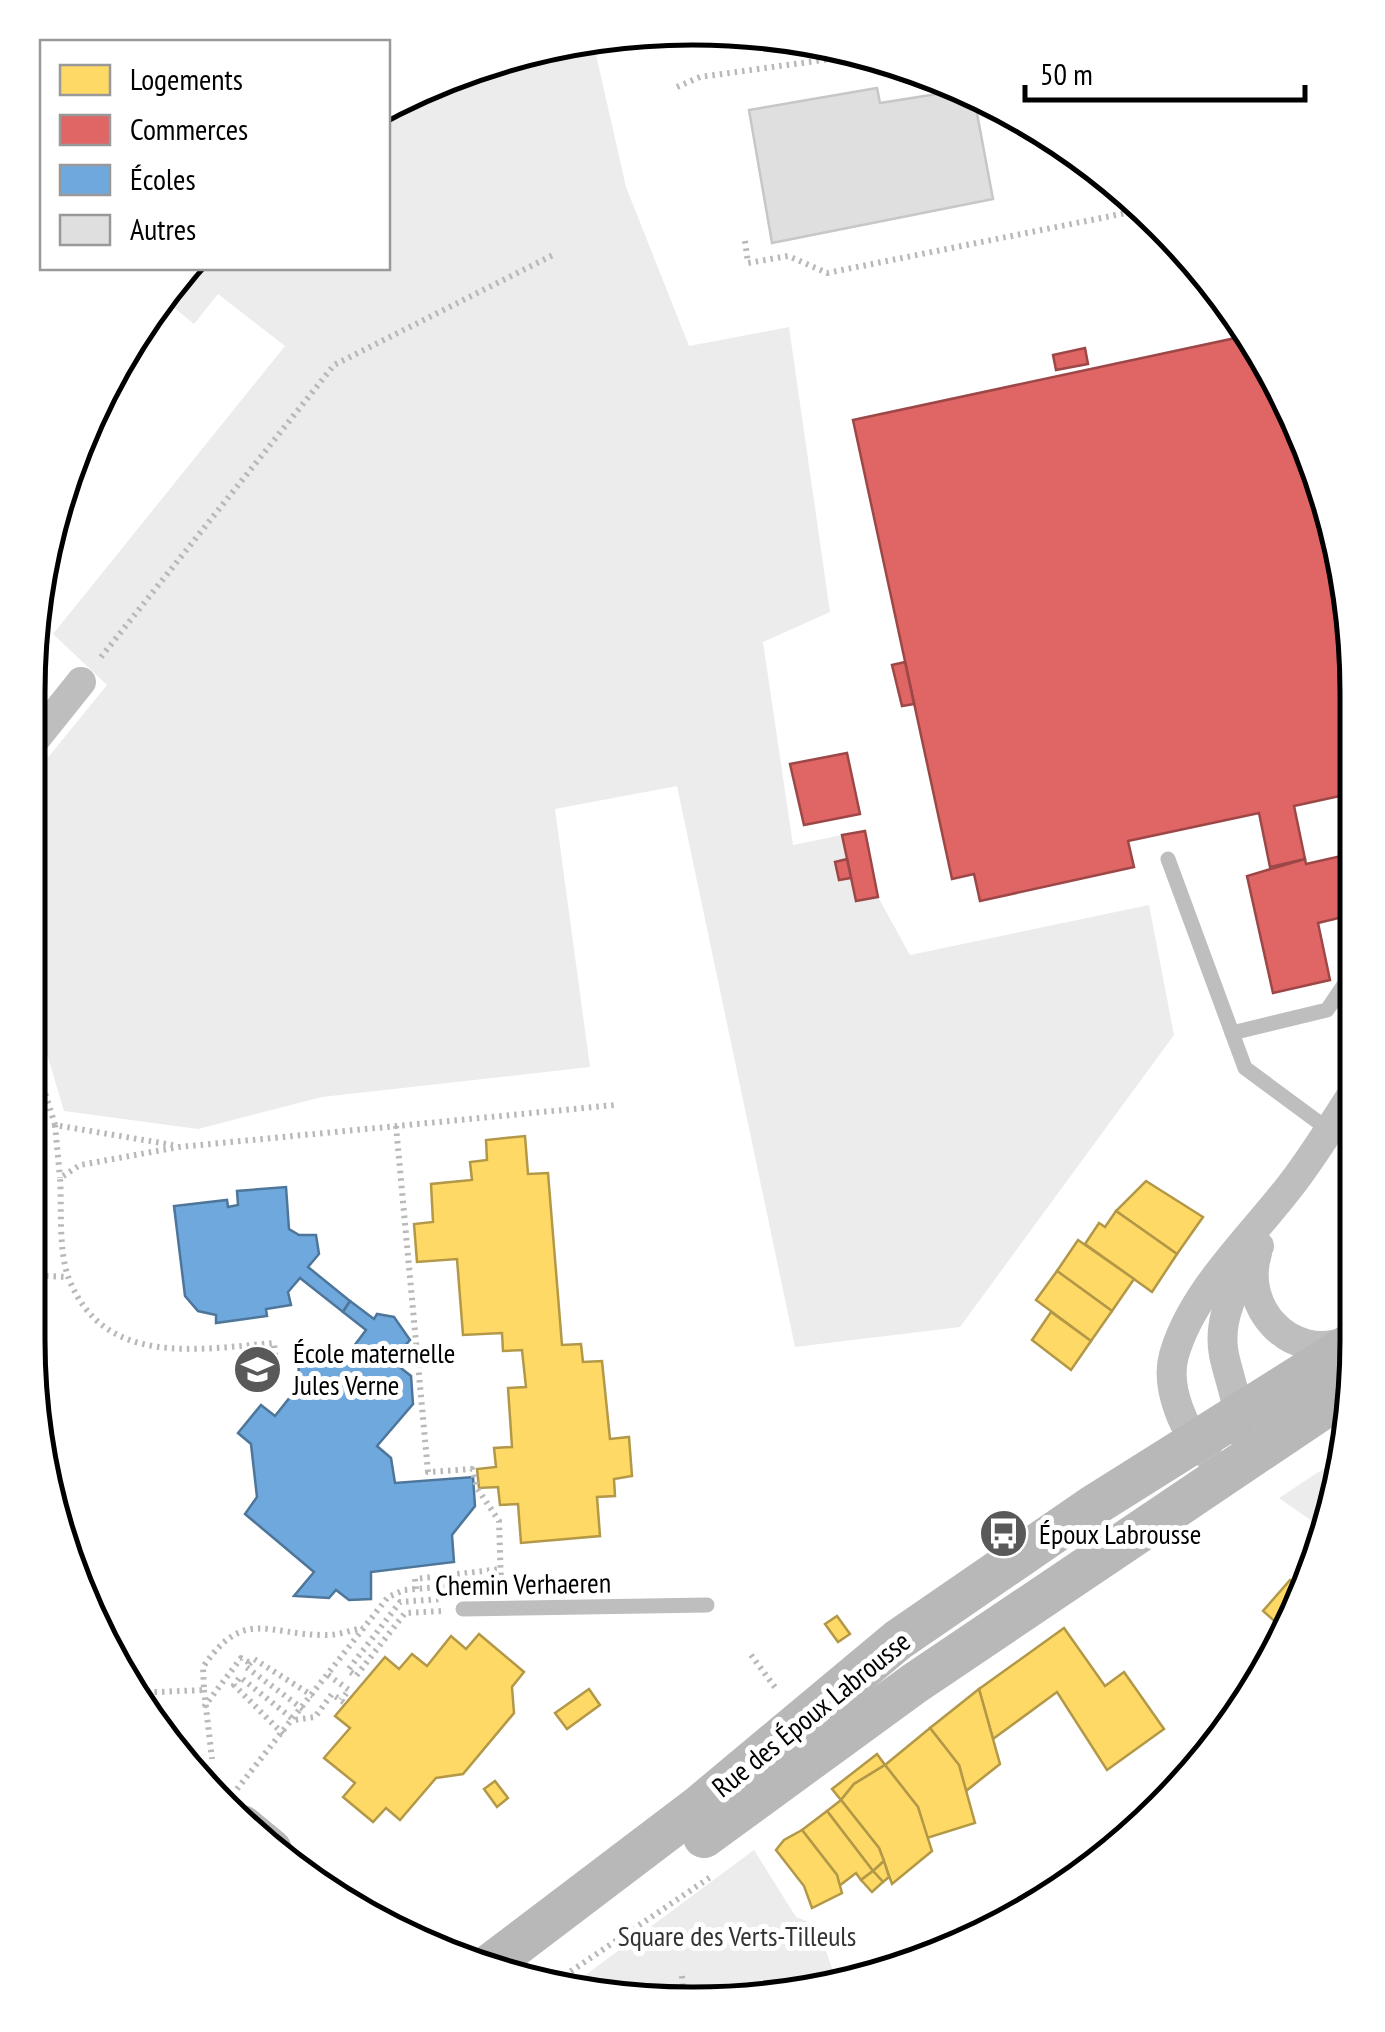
<svg xmlns="http://www.w3.org/2000/svg" width="1385" height="2032" font-family="'PT Sans Narrow',sans-serif">
	<style>
		.green { fill: #ececec }
		.homes { fill: #ffd966; stroke: #b29847; stroke-width: 2.5 }
		.shops { fill: #e06666; stroke: #9d4747; stroke-width: 2.5 }
		.schools { fill: #6fa8dc; stroke: #4e769a; stroke-width: 2.5 }
		.building { fill: #dfdfdf; stroke: #c7c7c7; stroke-width: 2.5 }
		.lines { fill: none; stroke-linecap: round; stroke-linejoin: round }
		.path { stroke: #b9b9b9; stroke-width: 6; stroke-dasharray: 2.5 5; stroke-linecap: butt }
		.lane { stroke: #bebebe; stroke-width: 15 }
		.street { stroke: #bebebe; stroke-width: 30 }
		.secondary { stroke: #b8b8b8; stroke-width: 42 }
		.labels { text-anchor: middle; stroke-width: 10; stroke-linejoin: round; paint-order: stroke }
		.poi-label { font-size: 28px; fill: #000; stroke: #fff; text-anchor: start }
		.street-label { font-size: 28px; fill: #000; stroke: #fff }
		.park-label { font-size: 28px; fill: #333; stroke: #fff }
		.rim { fill: none; stroke: #000; stroke-width: 5 }
	</style>
	<rect width="100%" height="100%" fill="#fff"/>
	<!-- green -->
	<g class="green">
		<path d="M592,37L626,187L689,346L789,327L830,612L763,642L793,845L842,835L855,901L878,897L910,955L1149,905L1174,1035L960,1327L795,1347L677,786L555,809L590,1067L322,1097L198,1129L64,1111L33,1007L37,771L107,685L53,634L285,346L218,294L194,324L166,301L190,268H388V105C449,72 521,44 592,37Z"/>
		<polygon points="1346,1454 1326,1531 1279,1498"/>
		<polygon points="754,1850 796,1917 817,1925 838,1986 822,1992 606,1999 572,1990 576,1982"/>
	</g>
	<!-- homes -->
	<g class="homes">
		<polygon points="525,1136 528,1174 548,1173 562,1345 581,1344 583,1362 602,1361 610,1439 629,1437 632,1476 614,1479 615,1496 597,1497 600,1536 521,1543 518,1504 500,1505 498,1487 479,1488 477,1469 496,1467 494,1448 512,1447 508,1388 526,1387 522,1350 503,1351 502,1333 463,1335 457,1259 417,1262 414,1224 433,1222 431,1184 472,1180 470,1162 487,1160 486,1140"/>
		<polygon points="1146,1181 1203,1217 1177,1254 1116,1211"/>
		<polygon points="1116,1211 1177,1254 1152,1292 1085,1244 1099,1223 1105,1227"/>
		<polygon points="1078,1240 1134,1279 1112,1311 1057,1271"/>
		<polygon points="1057,1271 1112,1311 1091,1341 1036,1300"/>
		<polygon points="1051,1312 1091,1341 1071,1370 1032,1340"/>
		<polygon points="1317,1560 1307,1595 1287,1632 1263,1611 1290,1580 1296,1585"/>
		<polygon points="837,1616 850,1634 838,1642 825,1624"/>
		<polygon points="1064,1628 1105,1686 1124,1672 1164,1729 1107,1770 1057,1692 993,1739 979,1689"/>
		<polygon points="479,1634 524,1672 512,1687 514,1713 463,1774 436,1778 400,1820 386,1808 373,1822 343,1797 355,1783 324,1758 350,1728 335,1716 385,1657 399,1669 412,1654 427,1666 451,1636 466,1649"/>
		<polygon points="589,1689 600,1705 567,1729 555,1713"/>
		<polygon points="979,1689 1000,1764 966,1791 959,1765 930,1728"/>
		<polygon points="930,1728 959,1765 975,1823 927,1838 918,1807 885,1765"/>
		<polygon points="877,1754 885,1765 854,1784 841,1800 832,1789"/>
		<polygon points="885,1765 918,1807 932,1851 892,1884 879,1848 841,1800 854,1784"/>
		<polygon points="495,1781 508,1798 497,1807 484,1789"/>
		<polygon points="841,1800 879,1848 884,1861 873,1871 827,1811"/>
		<polygon points="827,1811 873,1871 861,1880 856,1873 839,1886 837,1875 802,1830"/>
		<polygon points="802,1830 837,1875 842,1893 812,1908 804,1886 776,1850 784,1840"/>
		<polygon points="884,1861 889,1877 883,1882 873,1871"/>
		<polygon points="873,1871 883,1882 872,1892 861,1880"/>
	</g>
	<!-- shops -->
	<g class="shops">
		<polygon points="1245,336 1289,398 1342,554 1349,794 1294,806 1305,859 1270,867 1259,813 1128,841 1134,867 980,901 974,874 952,879 853,420"/>
		<polygon points="1085,348 1088,364 1056,370 1053,355"/>
		<polygon points="905,662 914,704 902,706 892,665"/>
		<polygon points="847,753 860,814 804,825 790,764"/>
		<polygon points="865,831 878,897 856,901 842,835"/>
		<polygon points="1350,854 1351,915 1318,923 1330,980 1273,993 1247,876 1305,859 1306,864"/>
		<polygon points="847,859 851,878 839,880 835,862"/>
	</g>
	<!-- schools -->
	<g class="schools">
		<polygon points="286,1187 289,1229 299,1235 316,1235 319,1254 308,1267 350,1301 343,1312 300,1278 288,1292 291,1305 266,1309 267,1316 216,1323 216,1315 198,1311 185,1296 174,1206 227,1200 228,1207 238,1205 237,1191"/>
		<polygon points="350,1301 374,1319 377,1314 394,1317 410,1340 392,1361 411,1376 413,1404 377,1446 391,1458 395,1483 473,1477 475,1506 452,1535 454,1562 371,1572 371,1599 349,1600 336,1590 329,1598 294,1596 314,1572 245,1514 257,1497 251,1444 238,1433 261,1405 275,1416 298,1387 299,1358 348,1354 366,1330 343,1312"/>
	</g>
	<!-- building -->
	<polygon class="building" points="877,88 880,103 968,89 973,92 993,199 772,243 749,110"/>
	<g class="lines">
		<!-- path -->
		<g class="path">
			<polyline points="812,39 822,59"/>
			<polyline points="677,87 700,77 867,54"/>
			<polyline points="745,241 748,263 788,256 827,273 1146,209"/>
			<polyline points="101,657 334,365 553,255"/>
			<polyline points="32,1051 55,1125 173,1145"/>
			<polyline points="55,1125 60,1178"/>
			<polyline points="396,1126 428,1472 472,1469 477,1488 499,1521 501,1583"/>
			<polyline points="46,1276 68,1277"/>
			<path d="M277,1378L274,1343C199,1349 104,1368 69,1279C58,1251 62,1208 60,1178L80,1165L179,1147L615,1105"/>
			<polyline points="416,1589 415,1579 501,1569"/>
			<polyline points="441,1611 405,1613 356,1676 348,1670 400,1602 442,1599"/>
			<polyline points="751,1655 777,1690"/>
			<polyline points="328,1675 349,1690 341,1700"/>
			<polyline points="204,1690 212,1759"/>
			<path d="M132,1693L204,1690L203,1667C244,1607 268,1635 324,1635C336,1636 351,1630 363,1628"/>
			<polyline points="204,1707 241,1658 250,1663"/>
			<polyline points="303,1709 246,1667 254,1659 313,1696"/>
			<polyline points="283,1734 234,1685 240,1677 294,1720 315,1717 332,1694 346,1704"/>
			<polyline points="237,1789 388,1597 404,1590 450,1586"/>
			<polyline points="402,1932 410,1921"/>
			<polyline points="682,1976 683,1996"/>
			<polyline points="552,1984 712,1876"/>
		</g>
		<!-- lane -->
		<g class="lane">
			<polyline points="1168,859 1245,1068 1329,1130"/>
			<polyline points="1232,1033 1327,1010 1352,973"/>
			<polyline points="463,1609 707,1605"/>
		</g>
		<!-- street -->
		<g class="street">
			<polyline points="37,737 81,682"/>
			<path d="M1257,1253C1240,1308 1291,1363 1347,1341"/>
			<path d="M1238,1431C1240,1402 1230,1383 1224,1355C1216,1314 1240,1280 1259,1246"/>
			<path d="M1207,1454C1184,1433 1165,1387 1174,1355C1193,1288 1257,1232 1297,1177C1317,1150 1335,1121 1353,1093"/>
		</g>
		<!-- secondary -->
		<g class="secondary">
			<polyline points="242,1826 271,1850"/>
			<polyline points="704,1837 915,1683 1353,1388"/>
			<polyline points="487,1967 698,1807 898,1640 1093,1506 1357,1340"/>
		</g>
	</g>
	<!-- icons -->
	<defs>
		<symbol id="school-disc" viewBox="-11 -11 22 22"><circle r="9.5" fill="#595959" stroke="#fff"/><path d="M0-5L7-2L0 1L-7-2ZM-4 1L0 2.5L4 1V4Q0 6-4 4Z" fill="#fff"/></symbol>
		<symbol id="bus-disc" viewBox="-11 -11 22 22"><circle r="9.5" fill="#595959" stroke="#fff"/><path d="M-5-6H5V4H4V6H2V4H-2V6H-4V4H-5ZM-3.5-4V0h7V-4ZM-3.5 1.2v1.5H-2V1.2ZM2 1.2v1.5H3.5V1.2Z" fill="#fff"/></symbol>
	</defs>
	<g fill-rule="evenodd">
		<use href="#school-disc" x="230" y="1342" width="55" height="55"/>
		<use href="#bus-disc" x="976" y="1506" width="55" height="55"/>
	</g>
	<g class="labels">
		<!-- poi labels -->
		<g class="poi-label">
			<text x="293" y="1363">École maternelle<tspan x="293" dy="32">Jules Verne</tspan></text>
			<text x="1039" y="1544">Époux Labrousse</text>
		</g>
		<!-- street labels -->
		<g class="street-label">
			<text transform="translate(523 1584) rotate(-1)" y="10">Chemin Verhaeren</text>
			<text transform="translate(811 1714) rotate(-39)" y="10">Rue des Époux Labrousse</text>
		</g>
		<!-- park labels -->
		<g class="park-label">
			<text x="737" y="1946">Square des Verts-Tilleuls</text>
		</g>
	</g>
	<!-- crop -->
	<path d="M0 0H1385V2032H0ZM692 45H693A647 647 0 0 1 1340 692V1340A647 647 0 0 1 693 1987H692A647 647 0 0 1 45 1340V692A647 647 0 0 1 692 45Z" fill="#fff" fill-rule="evenodd"/>
	<path class="rim" d="M692 45H693A647 647 0 0 1 1340 692V1340A647 647 0 0 1 693 1987H692A647 647 0 0 1 45 1340V692A647 647 0 0 1 692 45Z"/>
	<!-- legend -->
	<rect x="40" y="40" width="350" height="230" fill="#ffffff" stroke="#999999" stroke-width="2.5"/>
	<rect x="60" y="65" width="50" height="30" fill="#ffd966" stroke="#999999" stroke-width="2.5"/>
	<text x="130" y="90" font-size="30" fill="#000000">Logements</text>
	<rect x="60" y="115" width="50" height="30" fill="#e06666" stroke="#999999" stroke-width="2.5"/>
	<text x="130" y="140" font-size="30" fill="#000000">Commerces</text>
	<rect x="60" y="165" width="50" height="30" fill="#6fa8dc" stroke="#999999" stroke-width="2.5"/>
	<text x="130" y="190" font-size="30" fill="#000000">Écoles</text>
	<rect x="60" y="215" width="50" height="30" fill="#dfdfdf" stroke="#999999" stroke-width="2.5"/>
	<text x="130" y="240" font-size="30" fill="#000000">Autres</text>
	<!-- scale -->
	<path d="M1025 85v15h280v-15" fill="none" stroke="#000000" stroke-width="5"/>
	<text x="1040" y="85" font-size="30" fill="#000000" stroke="#ffffff" stroke-width="8" paint-order="stroke">50 m</text>
</svg>
